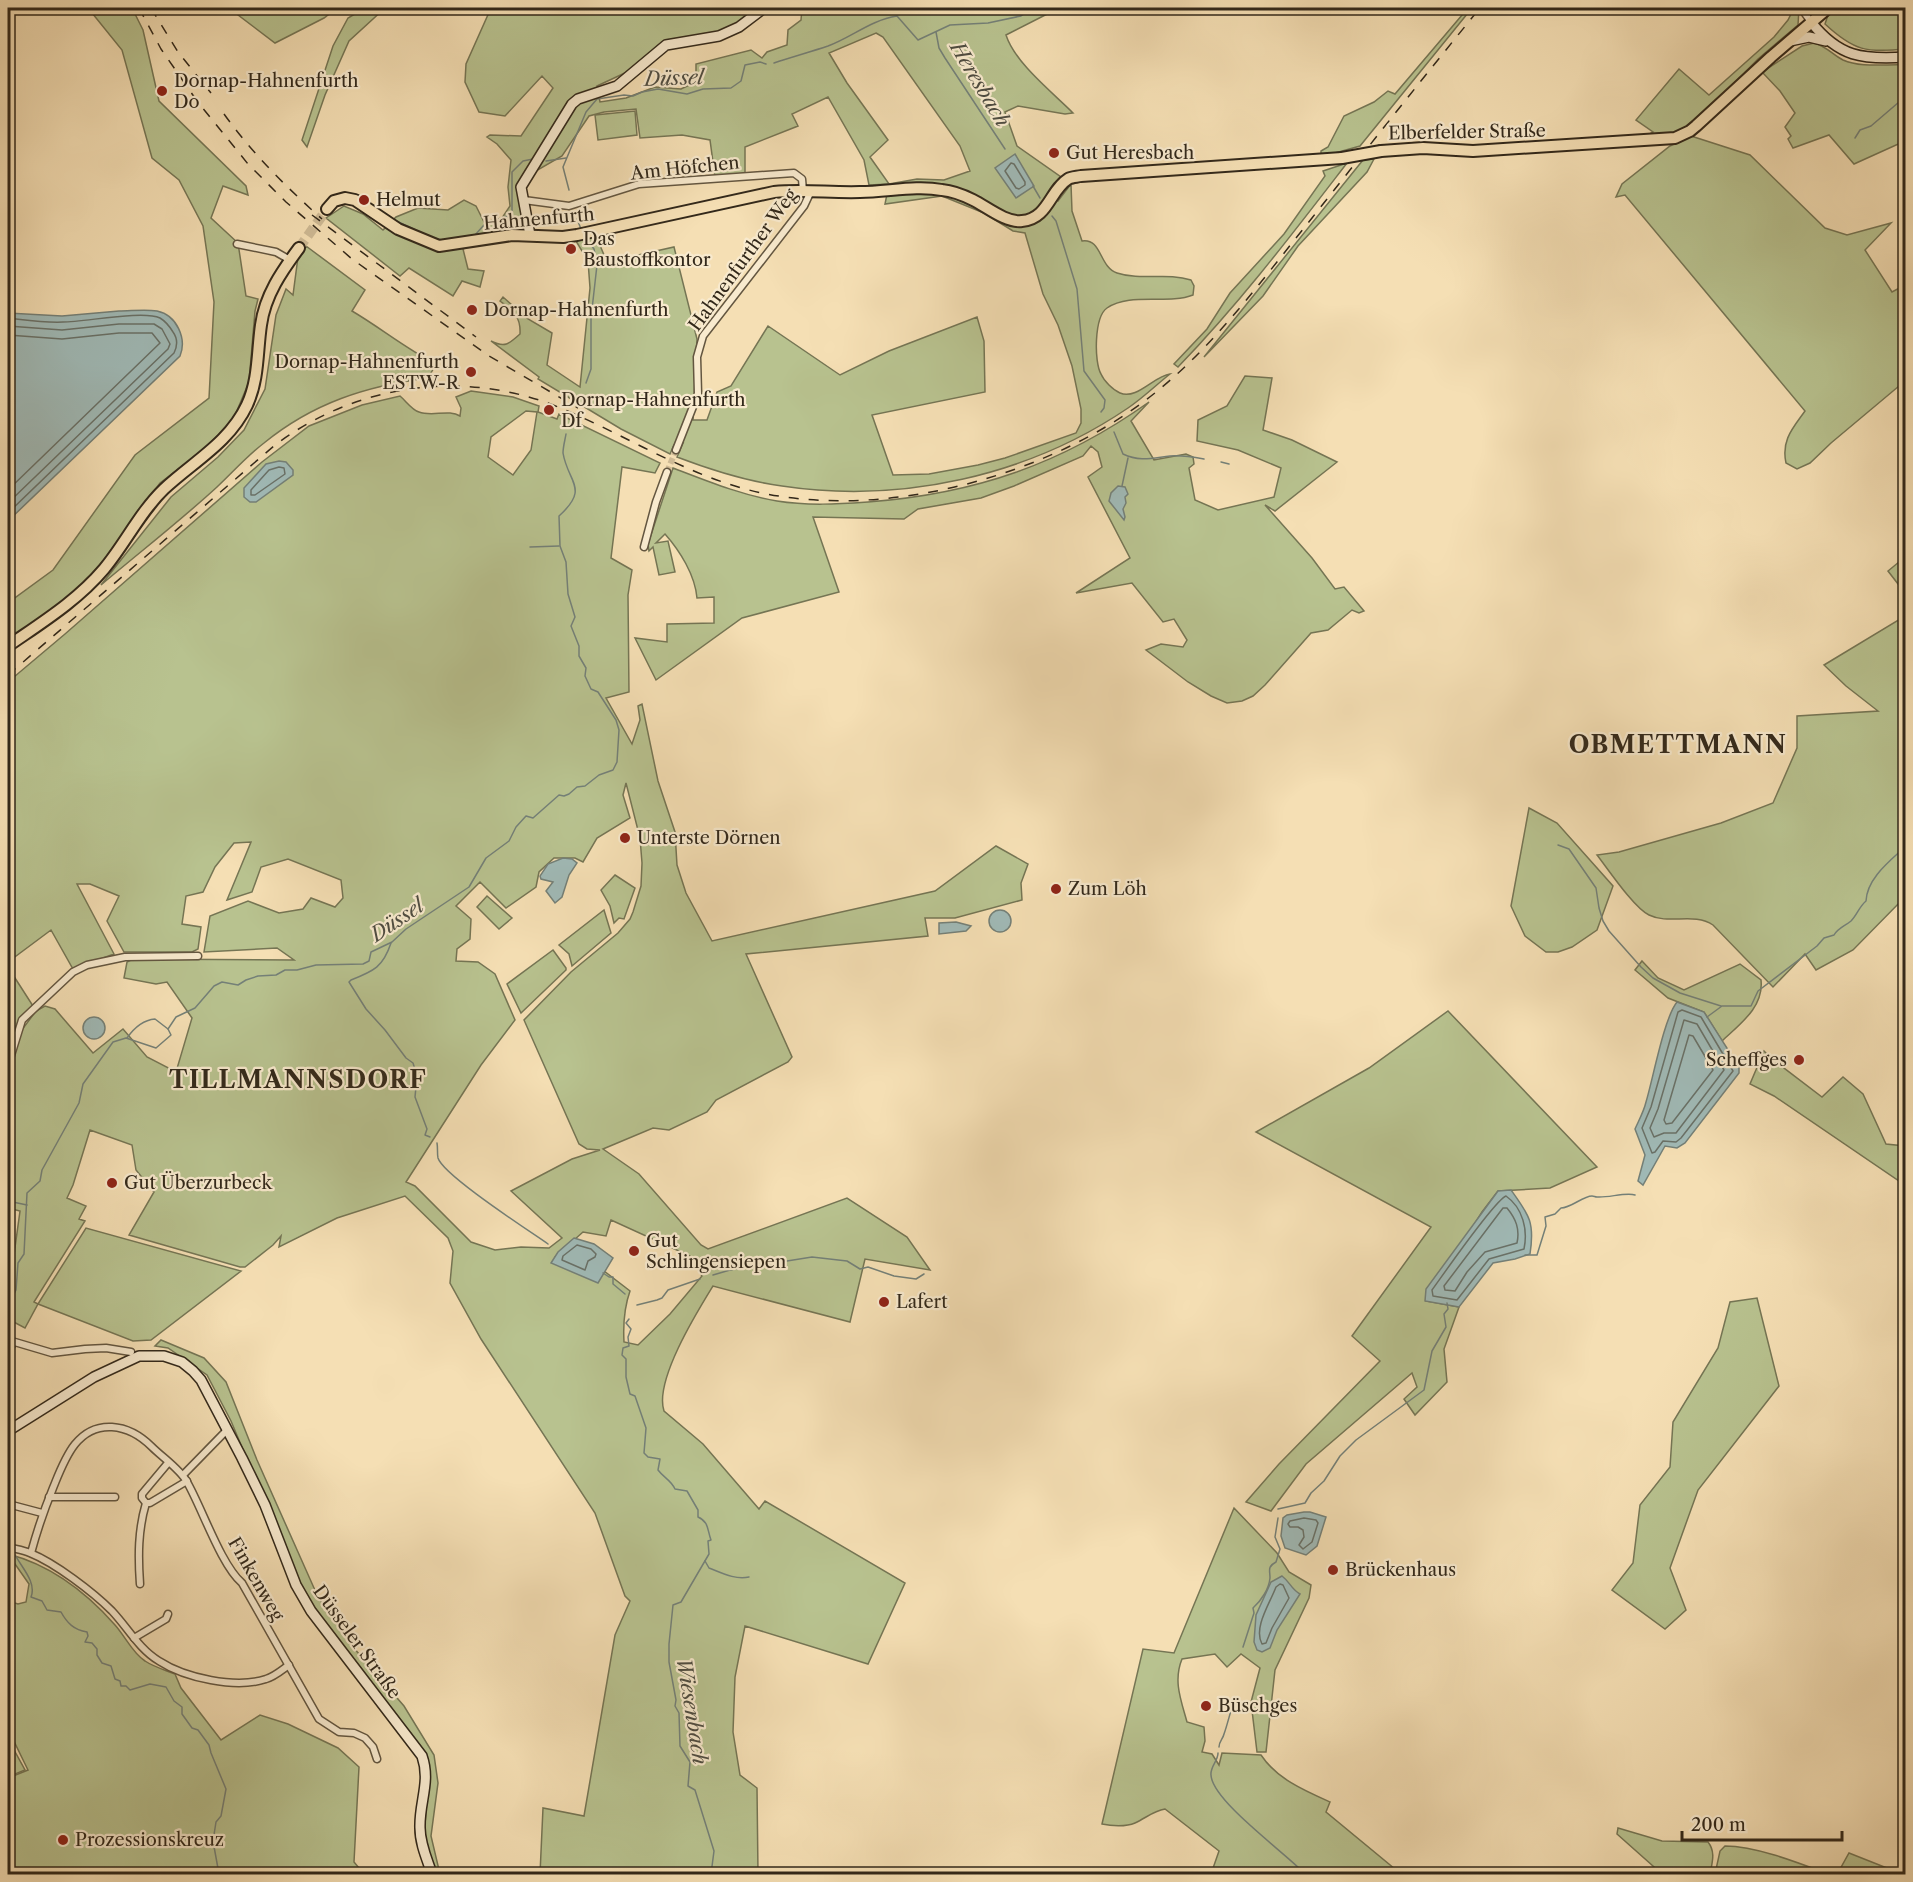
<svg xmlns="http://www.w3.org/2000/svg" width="1913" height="1882" font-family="'Libre Caslon Text',serif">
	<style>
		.green { fill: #b8c28f; stroke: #757554; stroke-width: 1.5; fill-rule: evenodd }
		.water { fill: #a0bab7; stroke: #748078; stroke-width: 1.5 }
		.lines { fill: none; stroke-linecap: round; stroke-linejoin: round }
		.shore { stroke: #697168; stroke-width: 1.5 }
		.stream { stroke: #748078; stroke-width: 1.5 }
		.street-tunnel { stroke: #ceba95; stroke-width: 6; stroke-dasharray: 6 3; stroke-linecap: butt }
		.primary-tunnel { stroke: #ceba95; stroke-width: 10; stroke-dasharray: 10 5; stroke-linecap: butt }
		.street-casing { stroke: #635640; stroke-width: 9 }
		.secondary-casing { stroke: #32281a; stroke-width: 12 }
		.primary-casing { stroke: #32281a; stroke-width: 14 }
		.street { stroke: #f8eace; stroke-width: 6 }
		.secondary { stroke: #f8eace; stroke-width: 9 }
		.primary { stroke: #f5dfb4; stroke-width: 10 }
		.rail { stroke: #32281a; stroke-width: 1.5; stroke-dasharray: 10 10; stroke-linecap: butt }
		.primary-bridge-casing { stroke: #32281a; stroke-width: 14; stroke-linecap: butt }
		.primary-bridge { stroke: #f5dfb4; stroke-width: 10 }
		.poi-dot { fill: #8f2418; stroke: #f8eace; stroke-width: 2 }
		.labels { text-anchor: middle; stroke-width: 4.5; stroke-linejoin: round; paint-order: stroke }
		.poi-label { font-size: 18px; fill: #32281a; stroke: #f8eace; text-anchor: start }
		.street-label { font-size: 18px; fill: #32281a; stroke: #f8eace }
		.water-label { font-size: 20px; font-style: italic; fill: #4e4c41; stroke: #f8eace }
		.district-label { font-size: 24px; font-weight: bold; letter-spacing: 1.5px; fill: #32281a; stroke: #f8eace }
	</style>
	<rect width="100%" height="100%" fill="#f5dfb4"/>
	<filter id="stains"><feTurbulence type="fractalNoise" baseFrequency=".00333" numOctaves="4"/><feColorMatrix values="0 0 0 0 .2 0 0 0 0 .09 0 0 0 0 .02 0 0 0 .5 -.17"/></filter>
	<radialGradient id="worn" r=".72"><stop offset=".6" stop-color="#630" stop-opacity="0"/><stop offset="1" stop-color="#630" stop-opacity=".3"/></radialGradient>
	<!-- green -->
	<g class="green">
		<polygon points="88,8 132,8 143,30 159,101 246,186 248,195 223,186 211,218 238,243 246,296 258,299 255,311 249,382 233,420 202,451 160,483 104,560 84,583 58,605 8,639 8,603 53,570 135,455 209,398 214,302 203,226 179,180 152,158 122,50"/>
		<polygon points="197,8 337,8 324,18 275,43 234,12 203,11"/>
		<polygon points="365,8 385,8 349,41 325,95 307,147 302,140 333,46 348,18"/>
		<path d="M491,8H762L734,28L717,35L664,44L627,72L597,86L600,102L626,98L655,87L681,89L696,82V64L751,50L762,58L767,52L787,45L788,30L801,20L802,8H1059L1006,35C1015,63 1052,92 1073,113L1065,114L1018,106L1005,112L1017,146L1061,177L1049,194L1058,201L1071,184L1072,211L1082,241C1102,238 1099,267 1117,273C1141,281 1167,272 1191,280L1194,286L1193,295C1168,305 1130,292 1107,308C1094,317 1094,362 1101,374C1104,381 1113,390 1120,393C1137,400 1154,376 1170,374C1156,385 1143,398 1128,408C1028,476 901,504 782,486C745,481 711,470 677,457L683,443L674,445L670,454L621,429L538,379L539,377L491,341C505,348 509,344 520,334C521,316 513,311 500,301L503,297L528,319L552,333L547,365L580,387L590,288L588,261L576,241L596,236L607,262L674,247L697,339L693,420H707L717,392L731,386L768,326L840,375L889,351L977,317L984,341L985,392L872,415L893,475L929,474L978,465L1005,458L1076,433L1081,423V409L1072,366L1058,325L1043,294L1025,233L1013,231L984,213L942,196L885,204L889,184L869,185L864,160L828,97L792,114L798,126L745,147V174L715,177L710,140L682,135L640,138L636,109L604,112L589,116L562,156L534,172L521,192L527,233L491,236L463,249L468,269L484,271L480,287L462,281L453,296L409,268L400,276L326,218L344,206L363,214L383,230L396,217L418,208L448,210L464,200L476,206L484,222L502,218L510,206L508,187L511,160L497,144L487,137L490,135L521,136L553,88L542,76L505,116L479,112L465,82L466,64ZM876,33L883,37L960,146L970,171L944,180L917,179L889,184L870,157L888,140L847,83L829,53Z"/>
		<polygon points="1468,8 1472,8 1360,146 1321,157 1321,151 1328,147 1344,116 1374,102 1388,91 1395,94"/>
		<polygon points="1794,8 1799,8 1798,25 1758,59 1699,119 1684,130 1669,135 1648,135 1653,132 1636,120 1679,69 1709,95 1774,37 1788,20"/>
		<path d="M1837,8H1905V49C1867,53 1854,51 1825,24L1828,15Z"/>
		<path d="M1814,43C1826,46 1833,55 1843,60C1861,68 1886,64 1905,65V141L1854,164L1829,135L1793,148L1788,139L1791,136L1785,127L1795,113L1780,91L1762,72L1802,46Z"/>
		<polygon points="635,111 637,135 598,140 595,115"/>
		<path d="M1691,136L1750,155L1825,228L1847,235L1891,223L1865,250L1892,292L1905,285V322L1902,325L1905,332V381L1831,443L1810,463L1797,469L1786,463C1781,440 1793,428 1805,411L1625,195L1616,197L1622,184L1670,146Z"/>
		<polygon points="1374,159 1367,172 1298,246 1263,296 1204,357 1363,160"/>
		<path d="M1347,163C1293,233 1240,303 1178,367L1174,364L1207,329L1230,293L1284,234L1325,176L1323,171Z"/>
		<path d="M306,246L365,290L352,311C381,328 406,349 436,364L428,378C366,386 313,403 264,443C247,456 233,472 217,487C180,521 140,552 101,585L171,497L218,457L244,430L265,389L276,315L286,289L293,295L298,257Z"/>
		<path d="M1245,376L1272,378L1263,430L1292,440L1337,462L1275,511L1265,505L1312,558L1335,589L1344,587L1364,611L1359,613L1352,610L1328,630L1311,633L1265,685L1253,696L1242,701L1227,703L1211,696L1188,682L1146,650L1161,644L1183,647L1187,640L1174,619L1163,622L1132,583L1076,593L1130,558L1088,477L1102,467L1098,452L1091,446L1083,456L1014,486L981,498L918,509L904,519L813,517L839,592L742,618L656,680L635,638L667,642V624L714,623V597L697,598C695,575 680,551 665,534L656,543L668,541L675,572L659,575L653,547L649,551L648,544L673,468C707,481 741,495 777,501C808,506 838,504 868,502C975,494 1062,464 1149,402L1131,421L1154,460L1186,454L1193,457L1194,464L1189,468L1195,500L1218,510L1274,497L1281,468L1238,450L1197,441L1198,420L1227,406Z"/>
		<path d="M471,391L513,397L539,406L538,412L557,419L559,414L660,463L655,473L622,467L611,558L632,570L628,595L629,692L606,698L632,744L640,720L638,706L642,704L658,781L675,832L677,865L686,893L712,941L935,891L996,846L1028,864L1021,883L1022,900L955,918H925L928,936L746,954L792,1057L788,1062L716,1100L707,1112L669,1130L653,1128L603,1149L639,1174L701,1245L708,1249L847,1198L907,1237L930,1270L865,1259L850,1322L713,1286C697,1312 654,1381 664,1411L703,1444L759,1509L765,1501L905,1583L868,1664L745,1626L735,1677L733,1732L740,1775L757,1788L758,1874H540L543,1808L584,1816L615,1635L630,1601L625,1596L595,1513L481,1339L450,1283L453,1251L448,1238L405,1196L337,1218L279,1247L281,1236L273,1245L245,1267H240L129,1235L154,1192L136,1170L132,1145L90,1130L73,1185L67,1198L86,1206L79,1219L85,1221L34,1302L38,1304L86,1228L241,1271L151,1340L133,1341L38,1304L25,1328L8,1319V1291H9L20,1211L8,1208V1076L21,1031L36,1011L45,1006L55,1009L93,1053L123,1029L147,1057L176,1072L192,1018L167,982L156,984L124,978L127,962L133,959L294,960L277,948L204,952L210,916L248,901L279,913L303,909L311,898L335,907L343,898L341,880L288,859L261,867L252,892L227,900L251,842L234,843L215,867L203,892L186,896L182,924L201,927L198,949L192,952H124L107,921L119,896L90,884H77L114,954L73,969L51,930L8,962V682L65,634L262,462L309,426L362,405L400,396C406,401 412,410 419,412C432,417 449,409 460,416L461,408L456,397ZM526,411L537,412L531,450L513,475L488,457L491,437ZM626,783L640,838L642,863L641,886L633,912L630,919L618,933L571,972L524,1020L579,1144L587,1149L600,1150L572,1159L511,1191L562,1238L549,1248L521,1247L495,1250L471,1242L415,1186L406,1182L481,1065L515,1020L495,974L478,962L456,961L457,949L470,939L471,919L456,906L480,882L506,908L536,887L539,872L554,858H575L583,862L597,838L630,818L623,795ZM611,1220L690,1256L702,1276L670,1314L638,1345L624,1342C623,1324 624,1308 630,1291L604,1271L598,1282L555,1257L583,1232L606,1236Z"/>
		<polygon points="1905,557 1905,593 1888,571"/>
		<path d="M1905,616V897L1853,950L1816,970L1805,954L1773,987L1713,925C1694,912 1669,925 1649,915C1634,908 1608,869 1597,855L1619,852L1721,823L1773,803L1797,748V716L1878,711L1846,686L1824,665Z"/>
		<polygon points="1529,808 1557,823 1613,886 1597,930 1572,947 1558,952 1546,952 1525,936 1511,906"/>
		<polygon points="615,875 635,888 624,919 619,918 614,923 610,906 601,890"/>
		<polygon points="487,896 512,918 499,929 477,907"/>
		<polygon points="604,910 611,933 572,966 569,954 559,945"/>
		<polygon points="553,950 566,968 566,970 521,1013 507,984"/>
		<path d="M1642,961L1658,978L1684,990L1740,964L1761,980C1764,1007 1740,1024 1722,1041L1704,1012L1668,998L1635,970Z"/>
		<polygon points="15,978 33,1006 17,1024 8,1055 8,982"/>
		<polygon points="1448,1011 1597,1167 1550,1188 1498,1191 1482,1212 1426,1301 1459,1307 1444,1349 1447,1382 1415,1415 1404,1399 1417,1387 1412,1373 1306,1464 1271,1511 1246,1502 1279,1464 1380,1361 1352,1336 1431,1227 1256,1132 1369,1068"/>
		<polygon points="1764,1051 1772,1059 1822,1097 1843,1077 1863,1094 1886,1144 1905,1146 1905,1185 1774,1096 1750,1084"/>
		<polygon points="1757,1298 1779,1386 1698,1490 1670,1568 1686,1610 1665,1629 1612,1590 1633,1563 1640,1505 1670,1467 1673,1422 1718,1348 1730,1302"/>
		<polygon points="161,1340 204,1358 226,1382 257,1460 318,1597 353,1647 404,1706 434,1755 438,1783 431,1836 440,1874 434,1871 424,1837 429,1773 310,1601 293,1569 231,1421 207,1375 168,1348 155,1346"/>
		<path d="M1234,1508L1277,1553L1289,1572L1311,1585L1309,1598L1275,1670L1266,1752H1257L1251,1702L1260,1668L1241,1654L1227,1667L1215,1654L1182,1659C1173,1681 1181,1700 1187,1722L1204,1727L1205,1741L1202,1752L1212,1754L1219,1765L1222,1753L1261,1755C1277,1779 1305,1791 1330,1802L1326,1812L1401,1874H1211L1219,1851L1165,1809C1153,1811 1146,1818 1135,1823C1126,1827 1111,1826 1102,1824L1143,1649L1174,1653Z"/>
		<path d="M8,1554C51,1565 86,1592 115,1625C125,1636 133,1654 145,1661C154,1667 165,1670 175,1674L181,1688L221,1740L260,1715L288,1724L338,1748L359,1767L354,1862L364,1874H8V1778L28,1770L8,1729V1601L18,1604L26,1602L29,1584Z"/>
		<polygon points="8,1739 25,1770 8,1777"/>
		<path d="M1618,1828L1662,1841L1708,1842C1716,1852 1712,1863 1710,1874H1662L1617,1834Z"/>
		<path d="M1725,1846C1756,1846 1799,1863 1828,1874H1715L1720,1851Z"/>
		<polygon points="1849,1853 1902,1874 1839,1874 1839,1871"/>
	</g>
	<!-- water -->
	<g class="water">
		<polygon points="1015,154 1034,186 1016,198 995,168"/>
		<path d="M119,311C131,311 145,309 157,311C177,315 187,339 180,356L8,521V313L62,316Z"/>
		<polygon points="279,461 286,462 293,470 293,475 256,502 250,502 244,497 244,488 266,464"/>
		<polygon points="1118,486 1125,487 1128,494 1125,497 1126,503 1123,509 1125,517 1124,520 1109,501 1111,493"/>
		<polygon points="563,858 572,859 577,863 569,875 562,897 555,903 546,891 553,882 541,879 540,876 548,864"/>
		<circle cx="1000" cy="921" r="11"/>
		<polygon points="956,922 971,926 966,931 939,934 939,923"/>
		<path d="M1677,1002L1704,1012L1739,1067V1073L1685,1143L1677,1148L1665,1146L1643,1185L1638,1181L1645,1155L1635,1129C1639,1120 1644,1111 1646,1102C1653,1079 1664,1018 1677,1002Z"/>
		<circle cx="94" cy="1028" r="11"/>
		<path d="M1511,1190C1529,1215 1535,1222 1530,1254L1515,1259L1493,1263L1459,1307L1425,1301L1426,1289L1498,1191Z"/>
		<polygon points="574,1238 594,1244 613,1258 598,1283 551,1263 558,1252"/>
		<polygon points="1304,1512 1310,1512 1326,1517 1317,1546 1306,1555 1285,1548 1281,1536 1283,1518 1287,1515"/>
		<path d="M1282,1576C1290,1582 1291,1589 1300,1594L1277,1630L1270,1648L1262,1652L1257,1650L1254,1642L1256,1615L1271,1582Z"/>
	</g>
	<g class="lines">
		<!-- shore -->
		<g class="shore">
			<polygon points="1011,163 1014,164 1025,182 1025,185 1019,189 1016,188 1005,171"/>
			<path d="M8,318C26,320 45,323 63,322C85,322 143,310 160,318C165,321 170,327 173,332C178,339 178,345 174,353L8,513"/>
			<polyline points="8,326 62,330 119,324 154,324 162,329 170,344 168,349 8,503"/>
			<polyline points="8,335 62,339 119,333 152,333 160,343 8,490"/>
			<polygon points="279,467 284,468 285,474 255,495 251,495 251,490 269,470"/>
			<polygon points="1682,1010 1701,1017 1733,1071 1681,1138 1676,1142 1663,1141 1655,1152 1652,1153 1642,1128 1651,1107 1678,1012"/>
			<polygon points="1684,1020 1697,1024 1724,1070 1676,1133 1664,1133 1654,1137 1650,1128 1658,1109"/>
			<polygon points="1689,1035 1693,1036 1713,1070 1672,1123 1666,1124 1664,1120"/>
			<path d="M1506,1196C1523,1208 1528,1230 1524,1249L1489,1259L1457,1300L1433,1296L1432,1290C1443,1275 1494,1201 1506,1196Z"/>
			<path d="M1503,1208H1507C1516,1219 1520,1229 1517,1243L1485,1252L1467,1272L1455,1291L1445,1290L1444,1286Z"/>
			<polygon points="577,1245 591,1249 596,1254 595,1257 588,1261 585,1270 562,1260 563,1256"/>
			<polygon points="1304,1518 1316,1520 1318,1523 1312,1542 1303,1549 1299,1545 1304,1537 1303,1530 1298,1527 1290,1527 1288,1524 1290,1521"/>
			<path d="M1280,1584L1283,1585L1289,1598L1272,1628L1266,1643L1262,1644C1253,1628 1270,1603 1276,1587Z"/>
		</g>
		<!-- stream -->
		<g class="stream">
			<polyline points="936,32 939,48 945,58 1005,149"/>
			<path d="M774,63C792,57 810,52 828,46C852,37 871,20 897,16L918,40L950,25L988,23L1021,16L1033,8"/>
			<polyline points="1855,138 1860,130 1871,126 1906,96"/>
			<polyline points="546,161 566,158"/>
			<polyline points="1033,186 1040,198"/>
			<polyline points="569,190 563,167 586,112 597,99 624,95 633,96 642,92 658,89 687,94 703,89 731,88 741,81 745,65 760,62 766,64"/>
			<polyline points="1052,216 1056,221 1077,289 1084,371 1105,400 1104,408 1101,412"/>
			<polyline points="392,219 431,237 442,240 475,235 484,225 512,214 512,172 523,161 533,159"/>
			<polyline points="577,219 581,229"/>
			<polyline points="586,239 594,249 597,265 591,318 591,369 586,383"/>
			<path d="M1114,432L1123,454C1140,462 1152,458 1170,456C1182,455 1193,457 1204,459"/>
			<polyline points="1221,462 1229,464"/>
			<polyline points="1122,486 1128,458"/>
			<polyline points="530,547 559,546"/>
			<polyline points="1558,845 1569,849 1596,888 1599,908 1603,921 1609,931 1641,967 1653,978 1680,993 1721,1006"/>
			<path d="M391,943C383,967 374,971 351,980L349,982L366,1009L385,1030L406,1058L413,1063L417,1076L415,1097L427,1129L425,1135L430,1137"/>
			<path d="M1707,1017L1722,1006H1751L1758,991L1817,946L1824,938L1834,935C1838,928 1845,926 1851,921C1857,915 1859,907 1866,901C1867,878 1890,861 1906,846"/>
			<path d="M127,1038C134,1028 143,1020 155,1019L168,1029"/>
			<path d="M437,1143C438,1148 437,1154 438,1158C443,1175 528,1230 548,1244"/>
			<polyline points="8,1201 27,1205"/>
			<path d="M1525,1255H1537L1546,1226L1545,1217L1555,1214L1561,1208C1571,1208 1583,1196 1592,1196C1594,1196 1595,1197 1597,1197C1608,1198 1626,1192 1635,1195"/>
			<polyline points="603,1273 609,1277 613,1277 613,1284 625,1294"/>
			<polyline points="713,1275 730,1270 812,1257 847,1261 860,1269 868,1267 894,1276 916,1279 924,1274"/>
			<path d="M8,1299L13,1296L16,1290L18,1263L24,1254L27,1193L40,1181L42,1170L79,1103L83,1084L113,1042L126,1038L156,1048L171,1035L168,1029L176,1017L195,1008L214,986L222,982L238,985L246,980L258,976L276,975L285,970H297L316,965L363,964L369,961L371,952L392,942L406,929L469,887L486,858L509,841L516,827L526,816L533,818L559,795L564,796L569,794L577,787L585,786L599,775L613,770L617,762L619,730L616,720L598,692L591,689L585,676L586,668L579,656V646L571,626L575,617L568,594L566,562L560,546L559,516C590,488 568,483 563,453C563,447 565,440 566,434"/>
			<polyline points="637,1305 657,1300 662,1298 668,1290 700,1279"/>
			<path d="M629,1319L626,1323L631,1329L628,1337L629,1346L623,1348L622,1355L626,1359V1377L630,1394L635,1396L646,1428L644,1453L648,1457L660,1459L658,1470C664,1478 671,1480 675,1489L687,1491L698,1510V1517C709,1522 707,1529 711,1540L708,1541L709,1554L681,1602L673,1605L669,1644V1662L676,1700L675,1706L679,1713L680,1746L690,1762L688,1786L695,1790L714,1851L711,1874"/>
			<polyline points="1278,1509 1305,1503 1311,1493 1324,1481 1340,1456 1356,1440 1424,1390 1432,1351 1446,1327 1444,1314 1448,1309 1447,1303"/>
			<path d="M14,1553C21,1567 37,1582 31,1597L42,1601L47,1610L61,1612C67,1623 74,1630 87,1632L88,1636L85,1642L92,1643L97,1649V1655L102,1663L111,1666L115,1679L120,1681L121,1686H126L130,1690L150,1684L166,1687L174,1701L182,1707V1714L192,1728L198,1730L209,1745L211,1753L226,1789L221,1816L216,1822L213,1841L219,1874"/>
			<path d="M705,1561L709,1568C722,1573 735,1580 749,1577"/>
			<path d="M1243,1647L1254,1613L1253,1608C1261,1601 1269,1589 1270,1578C1270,1570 1267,1567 1276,1562L1280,1549L1275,1537L1278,1518"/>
			<path d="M1219,1747C1219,1741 1223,1739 1224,1734C1228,1723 1230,1711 1235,1700L1237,1699"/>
			<path d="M1218,1753C1218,1761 1210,1767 1211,1775C1212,1801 1287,1854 1305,1874"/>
		</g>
		<!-- street-tunnel -->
		<polyline class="street-tunnel" points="667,472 676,450"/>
		<!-- primary-tunnel -->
		<polyline class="primary-tunnel" points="299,248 327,209"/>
		<defs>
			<g id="street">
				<polyline points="1801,8 1811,22"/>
				<polyline points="524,200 569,206 639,184 794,173 802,179 803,191"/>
				<polyline points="237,244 276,252 290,260"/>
				<polyline points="676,450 698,394 697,357 703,336 804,206 811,191"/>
				<polyline points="644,547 656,502 667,472"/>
				<polyline points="8,1065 22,1020 73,972 87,965 125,957 198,956"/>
				<polyline points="8,1340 52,1353 85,1349 106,1348 131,1352"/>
				<polyline points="8,1352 13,1343"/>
				<polyline points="168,1463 142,1494 142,1498 146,1503 150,1503 187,1481"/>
				<polyline points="183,1475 227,1430"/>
				<polyline points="49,1497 115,1497"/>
				<polyline points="8,1504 42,1513"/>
				<path d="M8,1547C15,1549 23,1550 30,1553C55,1563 93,1592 112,1611C128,1628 139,1649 159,1661C185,1678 236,1689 266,1679C274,1677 282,1670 289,1665"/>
				<path d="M31,1553C37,1531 44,1510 53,1488C64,1461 76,1425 112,1427C128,1428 141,1436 152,1447C162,1457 181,1470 187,1482C202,1508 221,1565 242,1583L319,1719L339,1732L354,1733L365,1738L373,1747L377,1759"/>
				<path d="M140,1584C138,1556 138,1530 146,1503"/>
				<polyline points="134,1638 166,1619 168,1614"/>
			</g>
			<g id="secondary">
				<path d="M1811,22C1839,57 1862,60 1906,57"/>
				<polyline points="1790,41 1809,37 1826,41"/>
				<polyline points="530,235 521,187 572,104 578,99 617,86 666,45 719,36 739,27 764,8"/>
				<path d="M8,1431L94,1377L139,1356H164L182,1362L193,1371L201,1380L242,1458L265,1505L296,1585L311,1611L422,1756C431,1782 419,1802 420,1828C420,1844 427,1859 432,1874"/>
			</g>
			<g id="primary">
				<polyline points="1381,151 1423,148 1473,151 1675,138 1690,131 1696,126 1771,57 1828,8"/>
				<path d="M327,209L334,201L345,198L355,200L398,229L439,246L512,235L563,237L577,235L774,192C802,189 831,193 860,192C887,192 916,185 942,190C953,191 963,195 973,200C987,207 1006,223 1022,221C1048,219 1050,190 1068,179C1071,177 1076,177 1081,176L1342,158"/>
				<path d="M8,646C41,623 77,601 104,569C125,544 140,512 164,489C194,461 229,443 247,405C259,379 257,352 261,325C265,295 282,271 299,248"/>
			</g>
		</defs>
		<!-- street casing -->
		<use href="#street" class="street-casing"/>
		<!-- secondary casing -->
		<use href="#secondary" class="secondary-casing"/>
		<!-- primary casing -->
		<use href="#primary" class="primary-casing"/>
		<!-- street -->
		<use href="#street" class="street"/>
		<!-- secondary -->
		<use href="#secondary" class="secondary"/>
		<!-- primary -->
		<use href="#primary" class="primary"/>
		<!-- rail -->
		<g class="rail">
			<polyline points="139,8 161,49 197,101 248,164 286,202 352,259 489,356 578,408"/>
			<polyline points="151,8 178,52 211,93"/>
			<path d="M224,114C252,153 286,187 322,219"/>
			<polyline points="312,215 476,337"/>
			<path d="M8,675L275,445C358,383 466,368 563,409C625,435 683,473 749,490C871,521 1027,482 1129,412C1202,363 1254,290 1308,223C1365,151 1422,79 1480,8"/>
		</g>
		<defs>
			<polyline id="primary-bridge" points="1342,158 1381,151"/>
		</defs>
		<!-- primary-bridge casing -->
		<use href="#primary-bridge" class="primary-bridge-casing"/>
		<!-- primary-bridge -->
		<use href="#primary-bridge" class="primary-bridge"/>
	</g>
	<!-- markers -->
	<g class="poi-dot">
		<circle cx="162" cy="91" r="6"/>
		<circle cx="1054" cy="153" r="6"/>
		<circle cx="364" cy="200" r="6"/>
		<circle cx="571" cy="249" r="6"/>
		<circle cx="472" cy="310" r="6"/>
		<circle cx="471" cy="372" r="6"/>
		<circle cx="549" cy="410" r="6"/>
		<circle cx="625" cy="838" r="6"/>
		<circle cx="1056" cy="889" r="6"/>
		<circle cx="1799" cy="1060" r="6"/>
		<circle cx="112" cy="1183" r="6"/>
		<circle cx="634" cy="1251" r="6"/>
		<circle cx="884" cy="1302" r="6"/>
		<circle cx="1333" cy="1570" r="6"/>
		<circle cx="1206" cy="1706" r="6"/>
		<circle cx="63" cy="1840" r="6"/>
	</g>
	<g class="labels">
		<!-- poi labels -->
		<g class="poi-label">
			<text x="174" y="87">Dornap-Hahnenfurth<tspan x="174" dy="21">Do</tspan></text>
			<text x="1066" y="159">Gut Heresbach</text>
			<text x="376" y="206">Helmut</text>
			<text x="583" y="245">Das<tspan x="583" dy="21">Baustoffkontor</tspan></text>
			<text x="484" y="316">Dornap-Hahnenfurth</text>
			<text x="459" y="368" text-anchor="end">Dornap-Hahnenfurth<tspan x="459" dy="21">ESTW-R</tspan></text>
			<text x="561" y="406">Dornap-Hahnenfurth<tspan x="561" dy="21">Df</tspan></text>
			<text x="637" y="844">Unterste Dörnen</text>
			<text x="1068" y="895">Zum Löh</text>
			<text x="1787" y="1066" text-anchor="end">Scheffges</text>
			<text x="124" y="1189">Gut Überzurbeck</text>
			<text x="646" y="1247">Gut<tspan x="646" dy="21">Schlingensiepen</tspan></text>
			<text x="896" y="1308">Lafert</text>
			<text x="1345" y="1576">Brückenhaus</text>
			<text x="1218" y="1712">Büschges</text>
			<text x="75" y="1846">Prozessionskreuz</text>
		</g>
		<!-- street labels -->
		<g class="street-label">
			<text transform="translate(1467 132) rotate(-1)" y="6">Elberfelder Straße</text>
			<text transform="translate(685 168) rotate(-6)" y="6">Am Höfchen</text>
			<text transform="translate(539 219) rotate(-5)" y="6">Hahnenfurth</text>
			<text transform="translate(743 260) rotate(-54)" y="6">Hahnenfurther Weg</text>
			<text transform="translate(256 1579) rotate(60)" y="6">Finkenweg</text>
			<text transform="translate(357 1642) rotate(54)" y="6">Düsseler Straße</text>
		</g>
		<!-- water labels -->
		<g class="water-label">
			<text transform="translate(674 78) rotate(-2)" y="7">Düssel</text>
			<text transform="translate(980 84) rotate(59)" y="7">Heresbach</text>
			<text transform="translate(397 920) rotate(-34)" y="7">Düssel</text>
			<text transform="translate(692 1711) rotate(81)" y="7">Wiesenbach</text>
		</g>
		<!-- district labels -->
		<g class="district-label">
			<text x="1678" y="753">OBMETTMANN</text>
			<text x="298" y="1088">TILLMANNSDORF</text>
		</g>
	</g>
	<!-- margin -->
	<rect width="1913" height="1882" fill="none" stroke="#f5dfb4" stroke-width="30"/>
	<rect x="9" y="9" width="1895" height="1864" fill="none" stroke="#32281a" stroke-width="3"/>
	<rect x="15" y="15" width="1883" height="1852" fill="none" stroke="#32281a" stroke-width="1.5"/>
	<!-- scale -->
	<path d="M1682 1831v9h160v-9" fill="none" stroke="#32281a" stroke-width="3"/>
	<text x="1691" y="1831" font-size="18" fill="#32281a" stroke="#f8eace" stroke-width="4.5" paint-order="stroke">200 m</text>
	<rect width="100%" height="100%" filter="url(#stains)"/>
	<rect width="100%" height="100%" fill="url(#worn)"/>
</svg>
